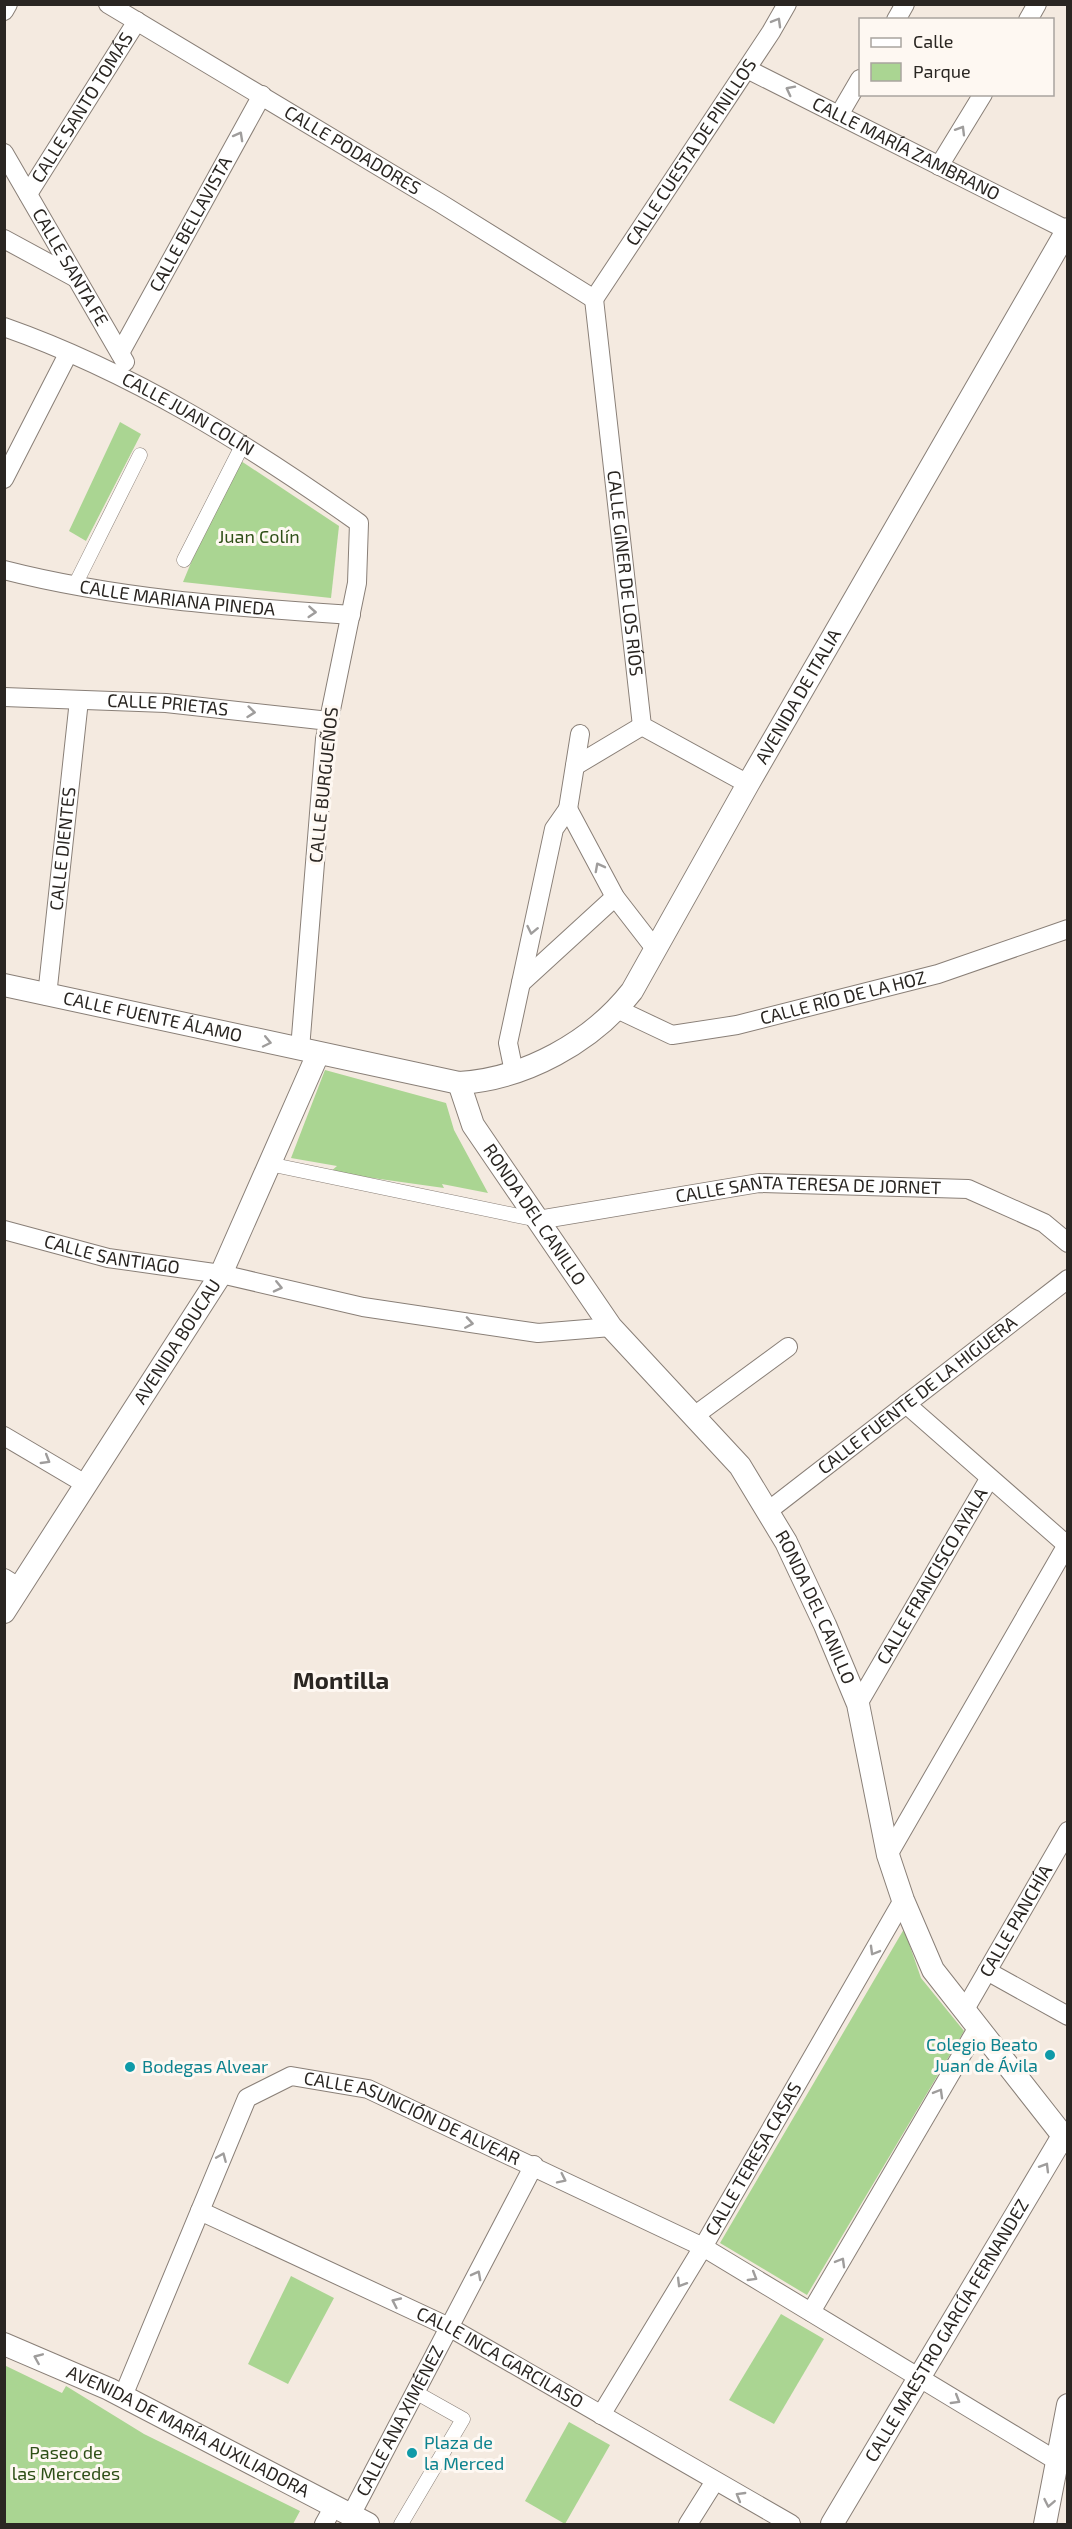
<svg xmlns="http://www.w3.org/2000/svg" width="1072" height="2529" font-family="'Exo 2',sans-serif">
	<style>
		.green { fill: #aad592 }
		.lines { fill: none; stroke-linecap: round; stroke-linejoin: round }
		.pedestrian-casing { stroke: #897f77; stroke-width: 15 }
		.minor-casing { stroke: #897f77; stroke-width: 20 }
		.tertiary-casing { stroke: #897f77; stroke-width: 24 }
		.pedestrian { stroke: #fff; stroke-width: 14 }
		.minor { stroke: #fff; stroke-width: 18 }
		.tertiary { stroke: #fff; stroke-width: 22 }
		.oneway { stroke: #9f9d9c }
		.culture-dot { fill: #0f9aa8; stroke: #fef8f2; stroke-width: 2 }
		.labels { text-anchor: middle; stroke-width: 6; stroke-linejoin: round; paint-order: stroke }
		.street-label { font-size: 18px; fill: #2a2622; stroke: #fef8f2 }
		.park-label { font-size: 18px; fill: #2e4f17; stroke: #fef8f2 }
		.culture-label { font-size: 18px; fill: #0d838f; stroke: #fef8f2; text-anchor: start }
		.district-label { font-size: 24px; font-weight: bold; fill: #2a2622; stroke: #fef8f2 }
	</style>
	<rect width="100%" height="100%" fill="#f4eae0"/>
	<!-- green -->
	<g class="green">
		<polygon points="120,422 141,434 86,541 69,531"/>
		<polygon points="235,457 339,526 331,598 183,582"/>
		<polygon points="325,1070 446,1103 454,1130 488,1193 442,1184 444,1188 330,1172 337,1166 291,1158"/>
		<polygon points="904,1929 921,1978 964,2031 807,2295 720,2243"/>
		<polygon points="291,2276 334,2298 288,2384 248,2364"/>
		<polygon points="781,2314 824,2339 774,2424 729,2400"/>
		<polygon points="4,2365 62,2393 66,2386 144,2434 300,2511 293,2524 5,2524"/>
		<polygon points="569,2422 610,2445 565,2524 525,2501"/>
	</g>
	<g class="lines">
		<defs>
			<g id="pedestrian">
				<polyline points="184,560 242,446"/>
				<polyline points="75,585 140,455"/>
				<polyline points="269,1164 538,1220"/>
				<polyline points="401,2524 463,2419 415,2392"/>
			</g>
			<g id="minor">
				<path id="s1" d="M108,4L440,203L594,299"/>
				<polyline points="4,11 8,4"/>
				<polyline points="896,20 905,4"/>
				<polyline points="1028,20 1037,4"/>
				<path id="s2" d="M747,69L1067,230"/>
				<polyline points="839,115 860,79"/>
				<path id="s3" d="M4,153L125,362"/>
				<polyline points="939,166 983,94"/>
				<path id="s4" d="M28,194L137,21"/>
				<polyline points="4,239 76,278"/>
				<path id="s5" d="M594,299L642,726L748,784"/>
				<path id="s6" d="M594,299L771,32L787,4"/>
				<path id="s7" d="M4,327C132,372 249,445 359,523L357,583L325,739L300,1049"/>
				<path id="s8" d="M120,353L262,95"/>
				<polyline points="4,479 68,354"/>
				<path id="s9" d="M4,570C117,599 235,607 351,615"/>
				<path id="s10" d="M4,697L166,703L329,721"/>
				<polyline points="575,766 642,726"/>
				<polyline points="568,809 580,734"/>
				<polyline points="521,983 615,897"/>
				<path id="s11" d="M47,996L79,700"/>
				<path id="s12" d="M617,1009L672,1035L737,1025L938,974L1068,929"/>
				<polyline points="514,1072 508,1043 554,829 568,809 615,897 656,950"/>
				<path id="s13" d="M538,1220L759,1183L968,1189L1044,1223L1068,1243"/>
				<path id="s14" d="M4,1230L108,1258L221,1274L363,1307L538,1333L611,1327"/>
				<polyline points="906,1404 1068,1546"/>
				<polyline points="694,1416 788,1347"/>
				<polyline points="4,1436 87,1485"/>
				<path id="s15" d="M768,1511L1068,1279"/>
				<polyline points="4,1578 20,1588"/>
				<path id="s16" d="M858,1704L989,1479"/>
				<polyline points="888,1855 1068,1543"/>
				<polyline points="987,1971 1068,2016"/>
				<path id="s17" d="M964,2011L1068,1831"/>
				<path id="s18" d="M200,2211L449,2327L791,2524"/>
				<polyline points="811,2312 978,2027"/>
				<path id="s19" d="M123,2396L247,2098L291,2076L368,2089L703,2247L1057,2461"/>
				<path id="s20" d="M601,2415L703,2247L903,1900"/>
				<path id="s21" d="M351,2515L534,2165"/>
				<polyline points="324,2524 334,2506"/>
				<polyline points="688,2524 715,2481"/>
			</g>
			<g id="tertiary">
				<path id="s22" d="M4,985L459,1083C525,1079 592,1042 632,991L748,784L1068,229"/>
				<path id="s23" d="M459,1083L473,1125L611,1327L740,1466L786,1542L825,1625L858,1704L888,1855L903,1900L933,1970L1068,2142"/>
				<path id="s24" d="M4,1612L221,1274L318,1054"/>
				<path id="s25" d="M4,2344L109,2389L368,2524"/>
				<path id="s26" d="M832,2524L1063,2136"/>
				<polyline points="1045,2524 1068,2405"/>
			</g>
		</defs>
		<!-- pedestrian casing -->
		<use href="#pedestrian" class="pedestrian-casing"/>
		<!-- minor casing -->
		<use href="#minor" class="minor-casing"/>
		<!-- tertiary casing -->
		<use href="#tertiary" class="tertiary-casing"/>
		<!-- pedestrian -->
		<use href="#pedestrian" class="pedestrian"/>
		<!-- minor -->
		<use href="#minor" class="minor"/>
		<!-- tertiary -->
		<use href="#tertiary" class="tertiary"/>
	</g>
	<!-- one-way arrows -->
	<defs><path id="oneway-chevron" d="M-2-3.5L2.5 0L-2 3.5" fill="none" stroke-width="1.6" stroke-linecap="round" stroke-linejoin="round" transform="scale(1.5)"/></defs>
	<g class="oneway">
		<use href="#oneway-chevron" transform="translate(777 22) rotate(-60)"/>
		<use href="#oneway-chevron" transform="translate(790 90) rotate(-153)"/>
		<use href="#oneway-chevron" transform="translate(961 130) rotate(-59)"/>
		<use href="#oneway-chevron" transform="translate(239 136) rotate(-61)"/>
		<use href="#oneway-chevron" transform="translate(312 612) rotate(4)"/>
		<use href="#oneway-chevron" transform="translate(251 712) rotate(6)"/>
		<use href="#oneway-chevron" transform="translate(599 867) rotate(-118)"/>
		<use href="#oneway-chevron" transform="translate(532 930) rotate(102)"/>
		<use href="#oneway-chevron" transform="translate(267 1042) rotate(12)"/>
		<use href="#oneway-chevron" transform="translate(278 1287) rotate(13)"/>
		<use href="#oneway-chevron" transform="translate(469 1323) rotate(9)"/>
		<use href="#oneway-chevron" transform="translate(46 1460) rotate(31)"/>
		<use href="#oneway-chevron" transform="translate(874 1951) rotate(120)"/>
		<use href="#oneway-chevron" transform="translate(939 2093) rotate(-60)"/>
		<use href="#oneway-chevron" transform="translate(222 2157) rotate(-67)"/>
		<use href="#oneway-chevron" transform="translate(1045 2167) rotate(-59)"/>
		<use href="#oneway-chevron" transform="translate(562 2179) rotate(26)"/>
		<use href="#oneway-chevron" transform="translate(841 2262) rotate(-60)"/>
		<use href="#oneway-chevron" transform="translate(477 2275) rotate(-62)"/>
		<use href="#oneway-chevron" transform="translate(753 2277) rotate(31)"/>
		<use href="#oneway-chevron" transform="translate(681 2283) rotate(121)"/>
		<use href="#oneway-chevron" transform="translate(396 2302) rotate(-155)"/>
		<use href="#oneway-chevron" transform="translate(38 2358) rotate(-157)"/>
		<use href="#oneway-chevron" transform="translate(956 2400) rotate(31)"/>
		<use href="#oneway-chevron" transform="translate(740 2496) rotate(-150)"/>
		<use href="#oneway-chevron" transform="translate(1049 2503) rotate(101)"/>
	</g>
	<!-- markers -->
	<g class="culture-dot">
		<circle cx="1050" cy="2055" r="6"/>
		<circle cx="130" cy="2067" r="6"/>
		<circle cx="412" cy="2453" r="6"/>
	</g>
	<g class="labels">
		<!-- street labels -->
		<g class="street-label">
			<text dy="6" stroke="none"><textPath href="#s4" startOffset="102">CALLE SANTO TOMÁS</textPath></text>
			<text dy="6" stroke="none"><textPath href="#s2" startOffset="178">CALLE MARÍA ZAMBRANO</textPath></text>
			<text dy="6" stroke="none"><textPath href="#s1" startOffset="285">CALLE PODADORES</textPath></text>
			<text dy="6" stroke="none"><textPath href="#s6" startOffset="176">CALLE CUESTA DE PINILLOS</textPath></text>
			<text dy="6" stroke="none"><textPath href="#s8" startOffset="147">CALLE BELLAVISTA</textPath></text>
			<text dy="6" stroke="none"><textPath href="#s3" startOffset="132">CALLE SANTA FE</textPath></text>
			<text dy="6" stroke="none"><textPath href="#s7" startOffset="204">CALLE JUAN COLÍN</textPath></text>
			<text dy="6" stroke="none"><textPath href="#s5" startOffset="276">CALLE GINER DE LOS RÍOS</textPath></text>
			<text dy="6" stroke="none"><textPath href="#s9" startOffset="176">CALLE MARIANA PINEDA</textPath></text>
			<text dy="6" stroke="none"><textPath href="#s22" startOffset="1005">AVENIDA DE ITALIA</textPath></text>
			<text dy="6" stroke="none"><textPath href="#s10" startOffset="164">CALLE PRIETAS</textPath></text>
			<text transform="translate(324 785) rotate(-84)" y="6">CALLE BURGUEÑOS</text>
			<text dy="6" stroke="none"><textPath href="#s11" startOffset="148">CALLE DIENTES</textPath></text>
			<text dy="6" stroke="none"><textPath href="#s12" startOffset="236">CALLE RÍO DE LA HOZ</textPath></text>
			<text dy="6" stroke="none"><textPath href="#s22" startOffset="152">CALLE FUENTE ÁLAMO</textPath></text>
			<text dy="6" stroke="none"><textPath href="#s13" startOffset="273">CALLE SANTA TERESA DE JORNET</textPath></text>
			<text dy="6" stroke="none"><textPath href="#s23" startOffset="153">RONDA DEL CANILLO</textPath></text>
			<text dy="6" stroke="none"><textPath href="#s14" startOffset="111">CALLE SANTIAGO</textPath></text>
			<text dy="6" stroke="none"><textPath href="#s24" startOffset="321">AVENIDA BOUCAU</textPath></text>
			<text dy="6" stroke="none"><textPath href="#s15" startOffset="189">CALLE FUENTE DE LA HIGUERA</textPath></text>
			<text dy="6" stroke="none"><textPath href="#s16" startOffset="148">CALLE FRANCISCO AYALA</textPath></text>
			<text dy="6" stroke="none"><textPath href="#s23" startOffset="639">RONDA DEL CANILLO</textPath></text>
			<text dy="6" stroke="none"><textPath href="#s17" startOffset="104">CALLE PANCHÍA</textPath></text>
			<text dy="6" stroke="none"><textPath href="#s19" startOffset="501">CALLE ASUNCIÓN DE ALVEAR</textPath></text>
			<text dy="6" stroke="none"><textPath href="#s20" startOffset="298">CALLE TERESA CASAS</textPath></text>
			<text dy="6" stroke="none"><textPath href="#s26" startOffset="225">CALLE MAESTRO GARCÍA FERNANDEZ</textPath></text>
			<text dy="6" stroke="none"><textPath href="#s18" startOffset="334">CALLE INCA GARCILASO</textPath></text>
			<text dy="6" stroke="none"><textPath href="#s21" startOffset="106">CALLE ANA XIMÉNEZ</textPath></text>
			<text dy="6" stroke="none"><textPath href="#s25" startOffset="204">AVENIDA DE MARÍA AUXILIADORA</textPath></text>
		</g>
		<!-- park labels -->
		<g class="park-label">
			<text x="259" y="543">Juan Colín</text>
			<text x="66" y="2459">Paseo de<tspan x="66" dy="21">las Mercedes</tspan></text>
		</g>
		<!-- culture labels -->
		<g class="culture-label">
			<text x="1038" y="2051" text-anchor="end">Colegio Beato<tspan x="1038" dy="21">Juan de Ávila</tspan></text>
			<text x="142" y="2073">Bodegas Alvear</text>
			<text x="424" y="2449">Plaza de<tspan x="424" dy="21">la Merced</tspan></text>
		</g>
		<!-- district labels -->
		<g class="district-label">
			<text x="341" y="1689">Montilla</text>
		</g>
	</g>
	<!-- border -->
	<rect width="1072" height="2529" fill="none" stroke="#2a2622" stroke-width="12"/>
	<!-- legend -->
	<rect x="859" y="18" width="195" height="78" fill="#fef8f2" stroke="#a9a49f" stroke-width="1.5"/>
	<rect x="871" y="38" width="30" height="9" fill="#ffffff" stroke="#a9a49f" stroke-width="1.5"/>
	<text x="913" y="48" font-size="18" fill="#2a2622">Calle</text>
	<rect x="871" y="63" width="30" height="18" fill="#aad592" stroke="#a9a49f" stroke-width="1.5"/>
	<text x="913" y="78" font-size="18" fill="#2a2622">Parque</text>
</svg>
